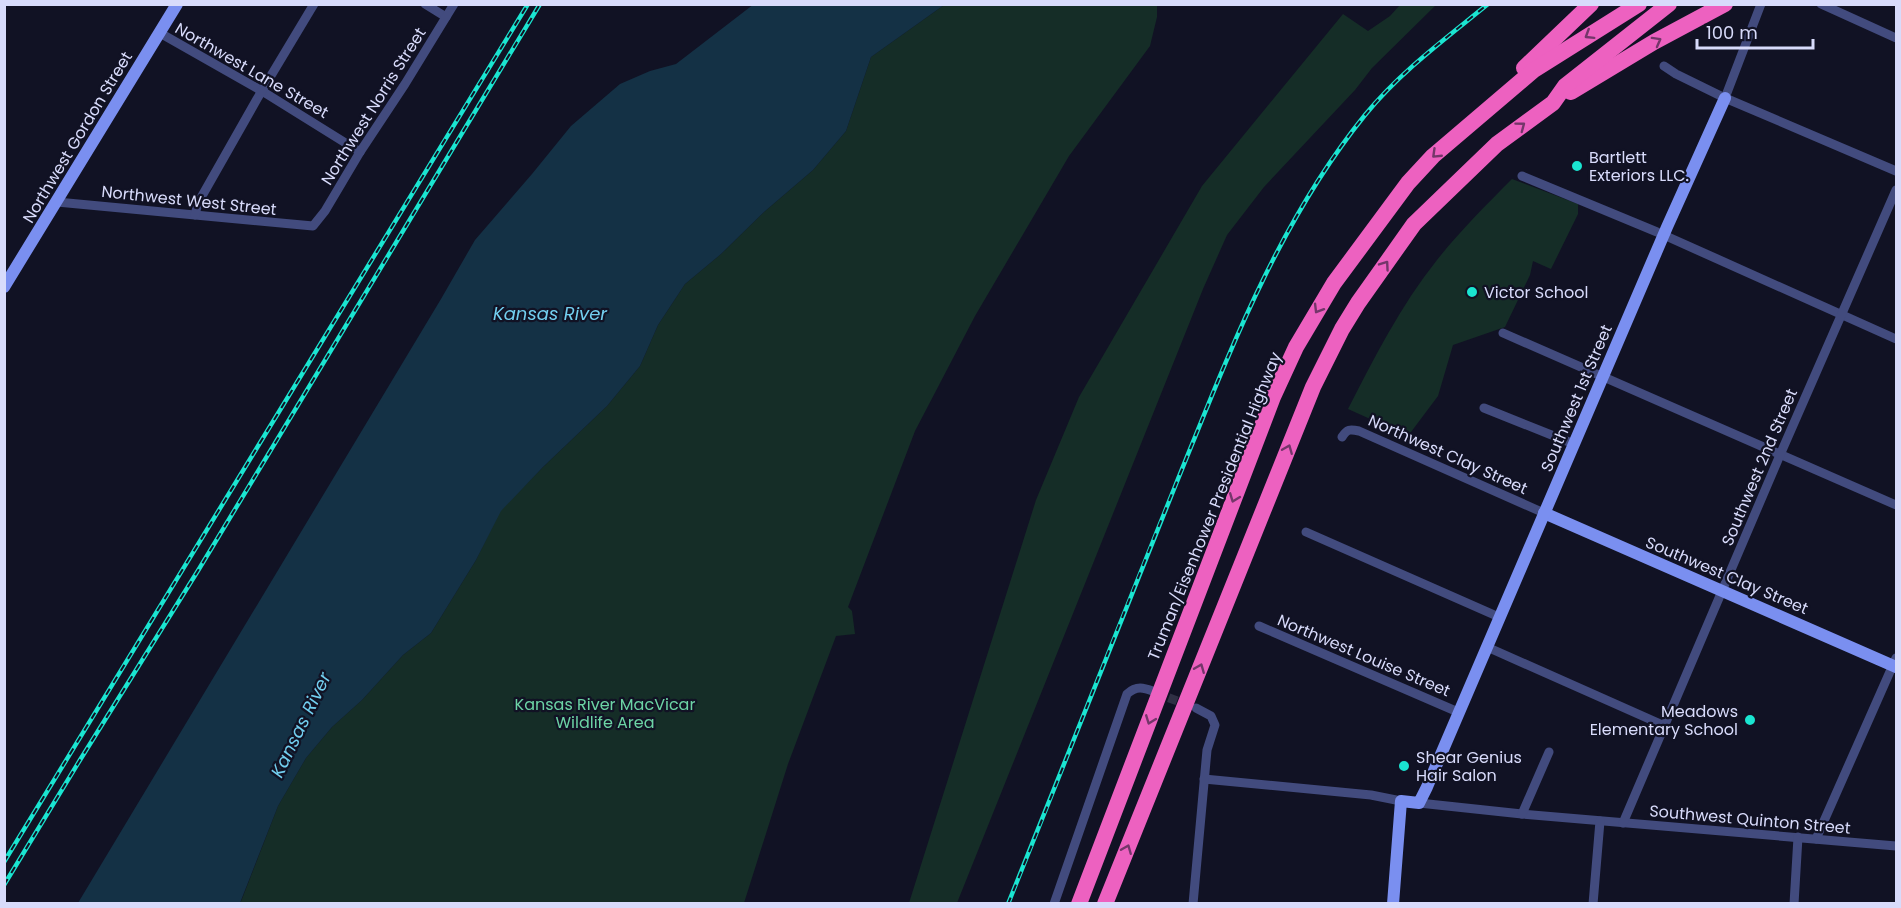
<svg xmlns="http://www.w3.org/2000/svg" width="1901" height="908" font-family="Poppins,sans-serif">
	<style>
		.green { fill: #152d27 }
		.water { fill: #143145 }
		.lines { fill: none; stroke-linecap: round; stroke-linejoin: round }
		.street-tunnel { stroke: #2f3044; stroke-width: 9; stroke-dasharray: 9 4.5; stroke-linecap: butt }
		.street { stroke: #424b7e; stroke-width: 9 }
		.secondary { stroke: #7a8ff0; stroke-width: 12 }
		.highway { stroke: #ed61c0; stroke-width: 16 }
		.rail-casing { stroke: #1ae5d1; stroke-width: 4.5 }
		.rail { stroke: #111224; stroke-width: 2; stroke-dasharray: 7; stroke-linecap: butt }
		.oneway { stroke: #74366a }
		.poi-dot { fill: #1ae5d1; stroke: #111224; stroke-width: 2 }
		.labels { text-anchor: middle; stroke-width: 4.5; stroke-linejoin: round; paint-order: stroke }
		.street-label { font-size: 16px; fill: #d8dbfb; stroke: #111224 }
		.poi-label { font-size: 16px; fill: #d8dbfb; stroke: #111224; text-anchor: start }
		.park-label { font-size: 16px; fill: #6cd3a5; stroke: #111224 }
		.water-label { font-size: 18px; font-style: italic; fill: #72ceef; stroke: #111224 }
	</style>
	<rect width="100%" height="100%" fill="#111224"/>
	<!-- green -->
	<g class="green">
		<polygon points="944,5 1157,5 1157,17 1150,46 1069,156 975,316 915,431 848,607 852,611 855,634 836,636 788,764 744,903 240,904 278,806 306,758 332,727 362,700 403,655 431,633 476,560 500,511 543,467 607,406 640,366 658,325 685,284 721,254 764,212 813,170 846,131 871,57"/>
		<polygon points="1400,5 1436,5 1372,68 1355,90 1264,187 1227,235 1203,289 957,903 909,903 1036,500 1079,397 1202,186 1343,14 1368,31 1390,16"/>
		<path d="M1512,179L1578,204V214L1551,269L1533,261L1530,275L1505,327L1453,345L1438,396L1408,436L1348,409C1374,358 1401,305 1437,260C1460,231 1486,205 1512,179Z"/>
	</g>
	<!-- water -->
	<polygon class="water" points="754,4 944,5 871,57 846,131 813,170 764,212 721,254 685,284 658,325 640,366 607,406 543,467 501,511 476,560 431,633 403,655 362,700 332,727 306,758 278,806 240,903 78,903 441,299 475,240 532,174 571,126 620,84 650,71 676,64"/>
	<g class="lines">
		<!-- street-tunnel -->
		<polyline class="street-tunnel" points="1156,693 1188,705"/>
		<!-- street -->
		<g class="street">
			<polyline points="425,4 446,17"/>
			<polyline points="1821,4 1896,38"/>
			<polyline points="160,33 262,91 360,152"/>
			<polyline points="1664,66 1676,74 1725,98 1896,171"/>
			<polyline points="1725,98 1761,4"/>
			<polyline points="1522,176 1657,232 1896,339"/>
			<polyline points="57,202 313,226 325,211 360,152 405,84 454,4"/>
			<polyline points="195,215 198,203 257,99 314,4"/>
			<polyline points="1503,333 1896,505"/>
			<polyline points="1484,408 1574,444"/>
			<path d="M1342,437C1347,429 1350,429 1359,431L1544,513"/>
			<polyline points="1306,532 1499,617"/>
			<polyline points="1259,626 1458,712"/>
			<polyline points="1487,647 1665,726"/>
			<polyline points="1204,779 1371,795 1401,801"/>
			<polyline points="1419,803 1522,814 1896,846"/>
			<polyline points="1522,814 1549,752"/>
			<polyline points="1623,823 1780,455 1896,190"/>
			<polyline points="1816,839 1896,658"/>
			<path d="M1054,904L1127,694C1137,685 1144,688 1155,692"/>
			<polyline points="1193,904 1207,750 1215,725 1211,716 1196,708"/>
			<polyline points="1593,904 1600,821"/>
			<polyline points="1794,904 1798,837"/>
		</g>
		<!-- secondary -->
		<g class="secondary">
			<polyline points="4,287 177,4"/>
			<polyline points="1544,513 1896,667"/>
			<polyline points="1393,904 1401,801 1419,803 1427,787 1667,227 1725,98"/>
		</g>
		<!-- highway -->
		<g class="highway">
			<polyline points="1524,68 1591,4"/>
			<polyline points="1571,92 1654,42 1725,4"/>
			<polyline points="1079,904 1273,397 1296,347 1334,283 1408,183 1433,156 1534,70 1639,4"/>
			<polyline points="1105,904 1313,387 1342,329 1358,303 1414,224 1497,144 1553,103 1565,86 1669,4"/>
		</g>
		<defs>
			<g id="rail">
				<polyline points="4,862 528,4"/>
				<polyline points="4,885 80,760 199,569 540,4"/>
				<path d="M1008,904C1065,764 1119,623 1176,484C1228,356 1277,224 1365,115C1400,72 1445,39 1488,4"/>
			</g>
		</defs>
		<!-- rail casing -->
		<use href="#rail" class="rail-casing"/>
		<!-- rail -->
		<use href="#rail" class="rail"/>
	</g>
	<!-- one-way arrows -->
	<defs><path id="oneway-chevron" d="M-2-3.5L2.5 0L-2 3.5" fill="none" stroke-width="1.6" stroke-linecap="round" stroke-linejoin="round" transform="scale(1.5)"/></defs>
	<g class="oneway">
		<use href="#oneway-chevron" transform="translate(1589 35) rotate(148)"/>
		<use href="#oneway-chevron" transform="translate(1657 41) rotate(-29)"/>
		<use href="#oneway-chevron" transform="translate(1521 126) rotate(-37)"/>
		<use href="#oneway-chevron" transform="translate(1436 154) rotate(136)"/>
		<use href="#oneway-chevron" transform="translate(1385 265) rotate(-55)"/>
		<use href="#oneway-chevron" transform="translate(1318 309) rotate(121)"/>
		<use href="#oneway-chevron" transform="translate(1288 449) rotate(-68)"/>
		<use href="#oneway-chevron" transform="translate(1234 498) rotate(111)"/>
		<use href="#oneway-chevron" transform="translate(1200 668) rotate(-68)"/>
		<use href="#oneway-chevron" transform="translate(1150 720) rotate(111)"/>
		<use href="#oneway-chevron" transform="translate(1127 849) rotate(-68)"/>
	</g>
	<!-- markers -->
	<g class="poi-dot">
		<circle cx="1577" cy="166" r="6"/>
		<circle cx="1472" cy="292" r="6"/>
		<circle cx="1750" cy="720" r="6"/>
		<circle cx="1404" cy="766" r="6"/>
	</g>
	<g class="labels">
		<!-- street labels -->
		<g class="street-label">
			<text transform="translate(252 70) rotate(30)" y="6">Northwest Lane Street</text>
			<text transform="translate(373 106) rotate(-58)" y="6">Northwest Norris Street</text>
			<text transform="translate(77 137) rotate(-59)" y="6">Northwest Gordon Street</text>
			<text transform="translate(189 200) rotate(6)" y="6">Northwest West Street</text>
			<text transform="translate(1576 398) rotate(-67)" y="6">Southwest 1st Street</text>
			<text transform="translate(1448 454) rotate(24)" y="6">Northwest Clay Street</text>
			<text transform="translate(1759 467) rotate(-67)" y="6">Southwest 2nd Street</text>
			<text transform="translate(1214 506) rotate(-68)" y="6">Truman/Eisenhower Presidential Highway</text>
			<text transform="translate(1727 575) rotate(23)" y="6">Southwest Clay Street</text>
			<text transform="translate(1364 655) rotate(23)" y="6">Northwest Louise Street</text>
			<text transform="translate(1750 819) rotate(5)" y="6">Southwest Quinton Street</text>
		</g>
		<!-- poi labels -->
		<g class="poi-label">
			<text x="1589" y="163">Bartlett<tspan x="1589" dy="18">Exteriors LLC.</tspan></text>
			<text x="1484" y="298">Victor School</text>
			<text x="1738" y="717" text-anchor="end">Meadows<tspan x="1738" dy="18">Elementary School</tspan></text>
			<text x="1416" y="763">Shear Genius<tspan x="1416" dy="18">Hair Salon</tspan></text>
		</g>
		<!-- park labels -->
		<g class="park-label">
			<text x="605" y="710">Kansas River MacVicar<tspan x="605" dy="18">Wildlife Area</tspan></text>
		</g>
		<!-- water labels -->
		<g class="water-label">
			<text x="550" y="320">Kansas River</text>
			<text transform="translate(301 725) rotate(-64)" y="6">Kansas River</text>
		</g>
	</g>
	<!-- border -->
	<rect width="1901" height="908" fill="none" stroke="#d8dbfb" stroke-width="12"/>
	<!-- scale -->
	<path d="M1697 39v9h116v-9" fill="none" stroke="#d8dbfb" stroke-width="3"/>
	<text x="1706" y="39" font-size="18" fill="#d8dbfb" stroke="#111224" stroke-width="4.5" paint-order="stroke">100 m</text>
</svg>
